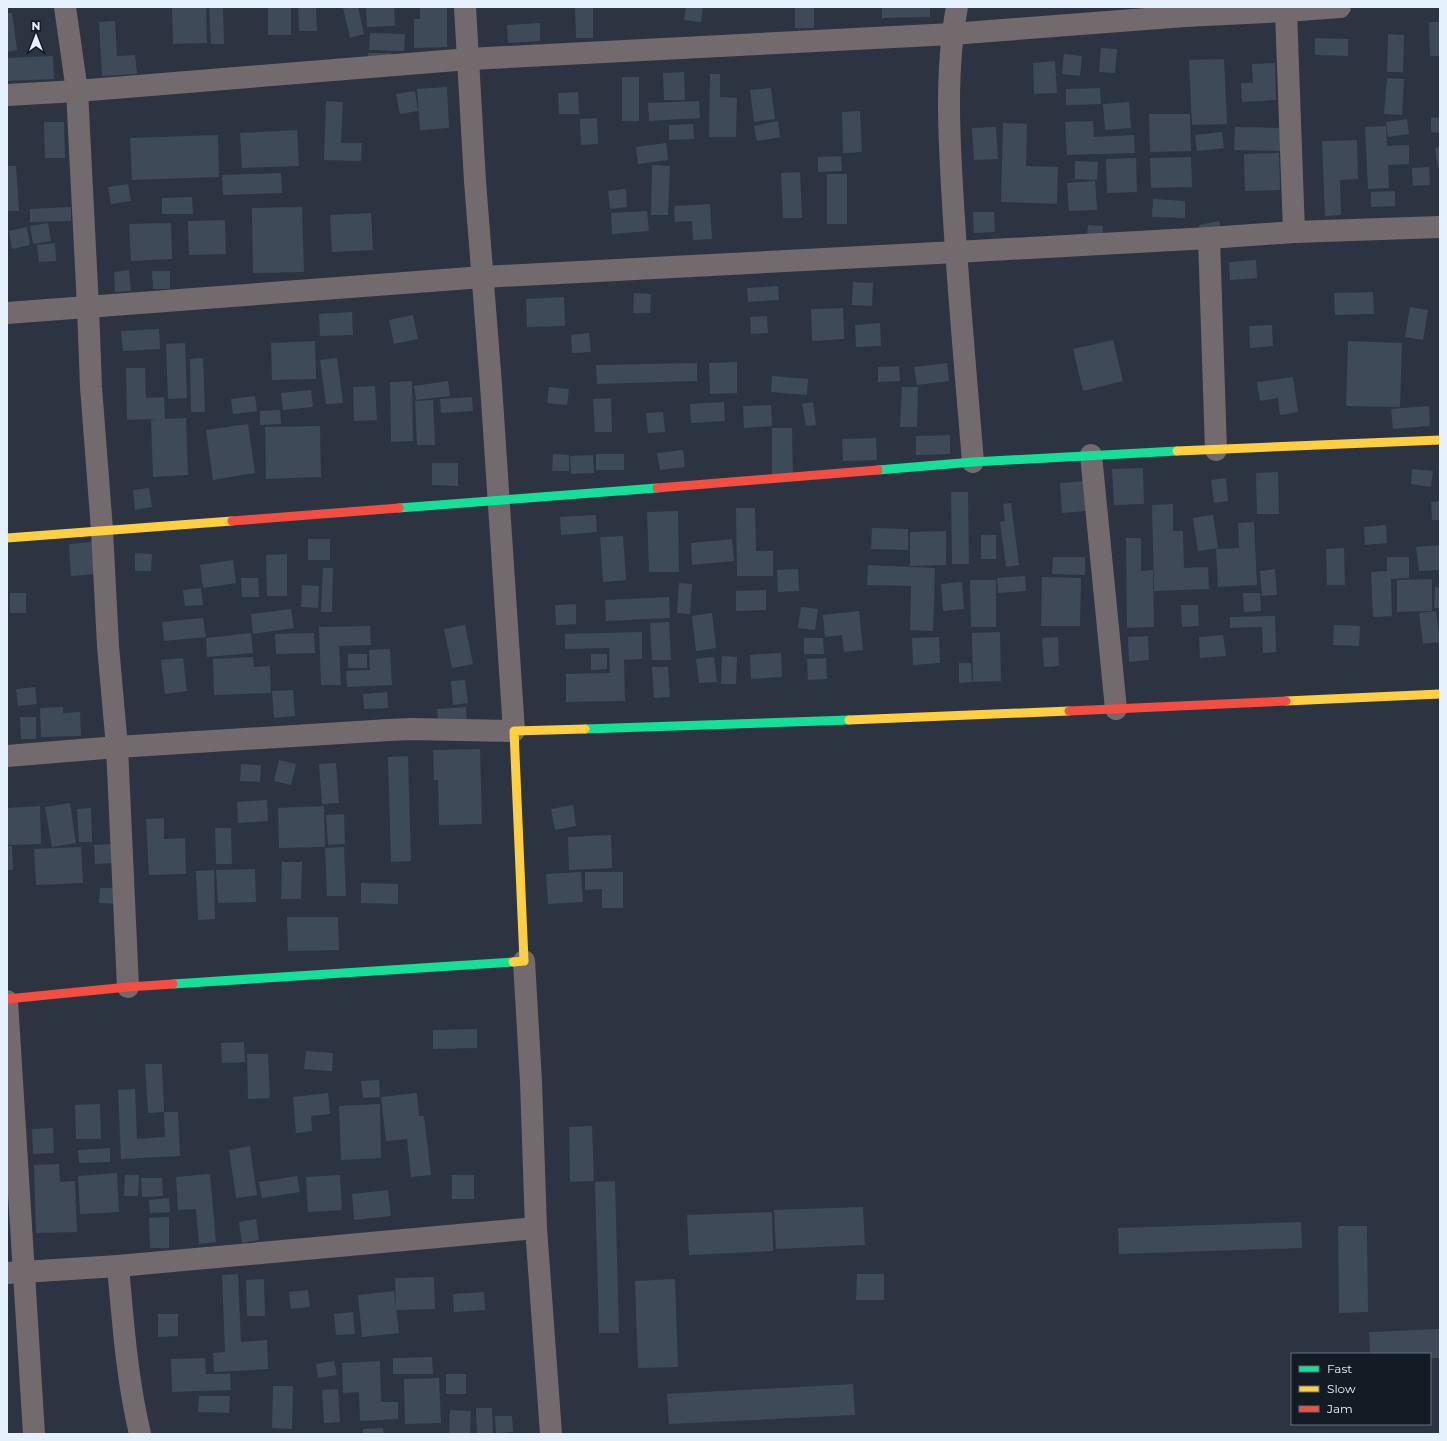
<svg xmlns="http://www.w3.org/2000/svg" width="1447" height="1441" font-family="Montserrat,sans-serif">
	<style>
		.building { fill: #3f4a58 }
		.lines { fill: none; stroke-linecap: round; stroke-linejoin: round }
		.street { stroke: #736a6e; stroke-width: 22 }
		.fast { stroke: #16e098; stroke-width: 9 }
		.slow { stroke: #ffcf43; stroke-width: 9 }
		.jam { stroke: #f24e42; stroke-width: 9 }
	</style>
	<rect width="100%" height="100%" fill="#2b3440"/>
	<!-- building -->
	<g class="building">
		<polygon points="172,7 206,7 207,43 173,44"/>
		<polygon points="209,7 223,7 224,44 211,44"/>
		<rect x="268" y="7" width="23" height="28"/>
		<polygon points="298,7 316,7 317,31 299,31"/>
		<polygon points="349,7 358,7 364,34 350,38 343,8"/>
		<polygon points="366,7 394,7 395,26 367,27"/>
		<polygon points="420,7 447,7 447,47 414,48 414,19 420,19"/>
		<polygon points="575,7 593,7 593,38 576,38"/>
		<polygon points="686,7 703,7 701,22 684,20"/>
		<rect x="795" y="7" width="19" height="21"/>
		<polygon points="882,7 930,7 930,17 882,18"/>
		<polygon points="7,13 12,13 17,50 7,52"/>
		<polygon points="115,21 117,56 135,55 137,74 102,76 99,22"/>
		<polygon points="1429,22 1440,22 1440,56 1430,56"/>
		<polygon points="540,23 540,41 508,43 507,25"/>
		<polygon points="370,33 405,34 404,51 369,50"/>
		<polygon points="1388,34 1404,35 1403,72 1387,72"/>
		<polygon points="1315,38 1348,39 1348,56 1315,55"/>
		<polygon points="1101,48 1117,49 1115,73 1099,72"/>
		<polygon points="368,53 391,53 391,63 368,64"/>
		<polygon points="1064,54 1082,56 1080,76 1062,74"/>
		<polygon points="53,56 54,79 7,81 7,58"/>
		<polygon points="1224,59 1227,124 1192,125 1189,60"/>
		<polygon points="1055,61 1057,93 1034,94 1033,63"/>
		<polygon points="1275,63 1276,100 1242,102 1241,83 1253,83 1252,64"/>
		<polygon points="684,72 685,100 664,100 663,73"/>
		<polygon points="710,74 720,74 720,97 737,98 736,137 709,137"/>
		<rect x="622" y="77" width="17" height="44"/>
		<polygon points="1387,78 1404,79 1402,115 1384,114"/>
		<polygon points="447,87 449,128 420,130 417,89"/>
		<polygon points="771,88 775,119 754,122 750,90"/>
		<polygon points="1100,88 1101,104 1066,105 1066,89"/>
		<polygon points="415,91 418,111 400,114 396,94"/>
		<polygon points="578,92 579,114 559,114 558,93"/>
		<polygon points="326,101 343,102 341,143 362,143 361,161 324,160"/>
		<polygon points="699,101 700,118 649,121 648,103"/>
		<polygon points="1129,102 1131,128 1105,130 1103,104"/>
		<polygon points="860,111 862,152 843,153 842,112"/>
		<polygon points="1149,114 1190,114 1191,151 1150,152"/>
		<polygon points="1431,117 1440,118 1440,133 1431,132"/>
		<polygon points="597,118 598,144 581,145 580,119"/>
		<polygon points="1407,119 1409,134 1388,137 1386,122"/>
		<polygon points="778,121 780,137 757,141 754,126"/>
		<polygon points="1093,121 1094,137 1134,135 1135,153 1067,155 1065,122"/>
		<polygon points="44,122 64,122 65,158 45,158"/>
		<polygon points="1003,123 1027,124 1026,166 1058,167 1057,204 1001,202"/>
		<polygon points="693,124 694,139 669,140 669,125"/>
		<polygon points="1386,126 1387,146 1409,145 1409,164 1388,165 1389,188 1368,189 1365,127"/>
		<polygon points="996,127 998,159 974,160 972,128"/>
		<polygon points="1235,127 1283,128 1282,151 1234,150"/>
		<polygon points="297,130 299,166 242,168 240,133"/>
		<polygon points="1222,132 1224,148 1197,151 1195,135"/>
		<polygon points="218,135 219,177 132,180 130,138"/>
		<polygon points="1357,140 1358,179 1340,180 1341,215 1325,216 1322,141"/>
		<polygon points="666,143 668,160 638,164 636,147"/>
		<polygon points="1440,147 1440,167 1438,168 1435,148"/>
		<polygon points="1279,153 1280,190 1245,191 1244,154"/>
		<polygon points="841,156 842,171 818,172 818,157"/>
		<polygon points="1191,157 1192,187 1151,188 1150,158"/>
		<polygon points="1136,158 1137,192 1107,193 1106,159"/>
		<polygon points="1075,161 1098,162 1097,180 1075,179"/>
		<polygon points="652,165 670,166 668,215 651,215"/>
		<polygon points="7,166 16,166 19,211 7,211"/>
		<polygon points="1429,167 1430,185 1413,186 1412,168"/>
		<polygon points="800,172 802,218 783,218 781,173"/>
		<polygon points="281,173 282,193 223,195 222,175"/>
		<rect x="827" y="174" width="20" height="50"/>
		<polygon points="1095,181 1097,210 1069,211 1067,183"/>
		<polygon points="128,184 131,201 111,204 108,187"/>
		<polygon points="626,189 627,207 610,209 608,191"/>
		<polygon points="1395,191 1395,206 1371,207 1371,192"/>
		<polygon points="192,197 193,214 162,214 162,198"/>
		<polygon points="1153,199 1185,201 1185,218 1152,217"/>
		<polygon points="710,204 712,239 693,240 692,221 675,222 674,206"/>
		<polygon points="71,207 71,221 30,222 30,209"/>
		<polygon points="302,207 304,272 253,273 252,208"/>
		<polygon points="647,211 649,231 612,234 611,213"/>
		<polygon points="973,212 994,212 995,232 974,233"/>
		<polygon points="371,213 373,250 332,252 330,215"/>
		<polygon points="225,220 226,254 189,255 188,221"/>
		<polygon points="1219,221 1221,232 1200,236 1199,225"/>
		<polygon points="48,223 51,241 33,244 30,226"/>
		<polygon points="171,223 172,259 131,261 129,224"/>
		<polygon points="1088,225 1103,226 1102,253 1086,252"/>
		<polygon points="27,227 30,245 12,249 9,231"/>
		<polygon points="55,243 56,261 39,262 37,245"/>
		<polygon points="1256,260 1257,278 1230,280 1229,262"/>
		<polygon points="129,270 131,291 115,292 114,272"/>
		<polygon points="152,271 170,271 170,289 153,289"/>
		<polygon points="853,282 873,283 872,306 852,305"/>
		<polygon points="778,286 779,300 748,302 747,288"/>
		<polygon points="1373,292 1374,314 1335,315 1334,293"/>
		<polygon points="634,293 651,294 650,313 633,313"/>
		<polygon points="564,297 565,326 527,327 526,299"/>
		<polygon points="1410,307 1428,310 1423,340 1405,337"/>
		<polygon points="843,308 844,339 812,341 811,309"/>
		<polygon points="352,312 353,335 320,336 319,314"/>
		<polygon points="413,315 418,339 394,344 389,320"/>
		<polygon points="767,316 768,333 751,334 750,317"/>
		<polygon points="880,323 881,346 856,347 855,325"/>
		<polygon points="1272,325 1273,346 1250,348 1249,326"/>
		<polygon points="159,329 160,349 123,351 121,331"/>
		<polygon points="589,333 591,352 572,353 571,335"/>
		<polygon points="1113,340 1123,381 1083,391 1073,349"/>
		<polygon points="315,341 316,379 272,380 271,343"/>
		<polygon points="1348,341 1402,343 1400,407 1346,406"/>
		<polygon points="185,343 187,398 168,399 166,344"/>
		<polygon points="203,358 205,412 191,412 190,359"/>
		<polygon points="337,358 343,403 326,404 320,360"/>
		<polygon points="737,362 737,393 710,394 709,363"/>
		<polygon points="697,363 697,381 597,384 596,365"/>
		<polygon points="947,363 949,381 917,385 914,367"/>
		<polygon points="899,366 900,381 878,382 878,367"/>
		<polygon points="126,368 145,368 146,398 164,397 165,419 186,418 188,475 153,477 151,420 156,419 127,420"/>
		<polygon points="772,376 808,379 807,395 771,392"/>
		<polygon points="1293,377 1298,412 1280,415 1278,398 1260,401 1257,382"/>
		<polygon points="412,381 413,441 391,442 390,382"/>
		<polygon points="448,381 450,396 416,400 414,386"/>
		<polygon points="375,386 377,420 354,421 353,387"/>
		<polygon points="549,387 569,389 567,405 547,403"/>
		<polygon points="902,387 918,387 917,427 900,427"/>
		<polygon points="311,390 313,407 283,410 281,393"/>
		<polygon points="255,396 257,411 233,414 231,399"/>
		<polygon points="472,397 473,411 441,413 440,399"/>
		<polygon points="611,398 612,432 595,432 593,399"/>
		<polygon points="433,400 435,445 417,445 415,401"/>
		<polygon points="724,402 725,421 691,423 690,404"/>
		<polygon points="813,402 816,425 806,426 802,404"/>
		<polygon points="771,405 772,426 744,428 743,406"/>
		<polygon points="1429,406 1430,426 1393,429 1391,409"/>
		<polygon points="280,410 281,424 260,425 260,411"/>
		<polygon points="663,412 665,432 648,433 646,413"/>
		<polygon points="248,424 255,473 213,480 206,430"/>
		<polygon points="320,426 321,477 266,479 265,427"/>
		<polygon points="772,428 792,428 793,476 772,477"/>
		<polygon points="950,435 950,454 916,455 916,436"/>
		<polygon points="876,438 877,460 843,461 842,439"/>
		<polygon points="683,450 685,467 660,470 657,453"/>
		<polygon points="553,454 569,455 569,471 552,471"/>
		<rect x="596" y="454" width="28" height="16"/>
		<polygon points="593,455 594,473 571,474 570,456"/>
		<polygon points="432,463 458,463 458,486 432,485"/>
		<polygon points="1143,468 1144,504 1114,505 1112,469"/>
		<polygon points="1412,469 1433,471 1431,487 1411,484"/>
		<polygon points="1278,472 1279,514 1257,514 1256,473"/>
		<polygon points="1226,478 1228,501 1214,503 1211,480"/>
		<polygon points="1085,481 1087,511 1062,513 1060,483"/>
		<polygon points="149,488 152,507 135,510 133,490"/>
		<polygon points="951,492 968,492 969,564 952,564"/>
		<polygon points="1440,501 1440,520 1432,520 1431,502"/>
		<polygon points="1011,503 1019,565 1006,567 1000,522 1005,521 1003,504"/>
		<polygon points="1173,504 1173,531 1183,531 1184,568 1208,567 1209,589 1154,591 1152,505"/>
		<polygon points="736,508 755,508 756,551 773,551 773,576 737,576"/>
		<polygon points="678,511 679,572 649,572 647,512"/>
		<polygon points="596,515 597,532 561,535 560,517"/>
		<polygon points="1213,515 1218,548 1198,551 1193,518"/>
		<polygon points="1254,522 1257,585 1218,587 1216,549 1239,548 1238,523"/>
		<polygon points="1386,525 1387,543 1365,545 1364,527"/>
		<polygon points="872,528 908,529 908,550 871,549"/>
		<polygon points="946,531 946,565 910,566 910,532"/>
		<rect x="981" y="535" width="15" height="24"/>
		<polygon points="623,536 626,580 603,582 600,537"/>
		<polygon points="1126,538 1141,538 1141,571 1153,570 1154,627 1127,628"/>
		<rect x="308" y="539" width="22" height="21"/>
		<polygon points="732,539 734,561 692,565 691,543"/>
		<polygon points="94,542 97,574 71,576 69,544"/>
		<polygon points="1440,545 1440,570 1419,571 1416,547"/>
		<polygon points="1344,548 1345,585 1327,585 1326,549"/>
		<polygon points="135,553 152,554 151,571 135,571"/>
		<polygon points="287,554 287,596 267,596 266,555"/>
		<polygon points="1053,557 1085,557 1085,575 1052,574"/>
		<polygon points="1387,557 1409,557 1409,578 1391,579 1392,616 1373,617 1371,572 1387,571"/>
		<polygon points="233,560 236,583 203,588 200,565"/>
		<polygon points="868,565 935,568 933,631 910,630 911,586 867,585"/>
		<polygon points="323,568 333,568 332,612 321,612"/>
		<polygon points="798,569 799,591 778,592 777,570"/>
		<polygon points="1275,569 1277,595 1262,596 1260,571"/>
		<polygon points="1025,576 1026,591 998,593 997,578"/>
		<polygon points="1042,577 1081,578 1080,626 1041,626"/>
		<polygon points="241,578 258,578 259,597 242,597"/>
		<polygon points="1432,579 1432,611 1397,612 1397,580"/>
		<polygon points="970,580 996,580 996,627 971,627"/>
		<polygon points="962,582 964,609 943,611 941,584"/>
		<polygon points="679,583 692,584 690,614 677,613"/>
		<polygon points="302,585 319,586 318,608 301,607"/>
		<polygon points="1435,587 1440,588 1440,608 1434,608"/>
		<polygon points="201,588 203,605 185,606 183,590"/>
		<polygon points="766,590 766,610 736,611 736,591"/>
		<rect x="10" y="593" width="16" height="20"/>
		<polygon points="1243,593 1260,593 1261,611 1244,612"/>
		<polygon points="669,597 670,618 606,621 605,600"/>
		<polygon points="576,604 576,624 556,625 555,605"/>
		<polygon points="1181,605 1198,605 1199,626 1182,627"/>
		<polygon points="801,607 818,609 815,630 798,628"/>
		<polygon points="291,609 294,628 253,634 251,614"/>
		<polygon points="859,611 863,650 844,652 842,635 825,637 823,615"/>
		<polygon points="1436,611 1440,642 1423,644 1419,613"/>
		<polygon points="712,613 716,648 696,651 692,616"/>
		<polygon points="1275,616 1276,652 1263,653 1262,627 1230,628 1230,617"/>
		<polygon points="203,618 206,637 164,641 162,622"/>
		<polygon points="669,622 671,660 652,660 650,623"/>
		<polygon points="465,625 473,664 452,668 444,629"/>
		<polygon points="1334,625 1360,626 1359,646 1333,645"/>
		<polygon points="370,626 371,645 339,646 341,685 321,685 319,627"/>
		<polygon points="642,632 642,659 624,660 625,701 566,702 566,674 610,673 609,648 565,649 565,634"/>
		<polygon points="1000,632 1001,681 973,682 972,633"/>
		<polygon points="251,633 253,653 207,657 206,638"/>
		<polygon points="314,633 315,653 276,654 275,634"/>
		<polygon points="1223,635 1226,656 1200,658 1199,637"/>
		<polygon points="1148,636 1149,660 1129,662 1128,637"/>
		<polygon points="939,637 940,663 913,665 912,638"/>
		<polygon points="1058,637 1059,666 1044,667 1042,638"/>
		<polygon points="804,638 823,638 824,654 804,654"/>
		<polygon points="390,649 392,685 347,687 346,671 370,670 369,650"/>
		<polygon points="781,653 782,677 751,679 750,655"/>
		<rect x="348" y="654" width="19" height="14"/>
		<polygon points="591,654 607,654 607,669 591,670"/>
		<polygon points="722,656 737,657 736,684 721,684"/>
		<polygon points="253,657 254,667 270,666 271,693 214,695 213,659"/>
		<polygon points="714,657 717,682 699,683 696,659"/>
		<polygon points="183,658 187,691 165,694 161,660"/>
		<polygon points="826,658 827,679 808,680 807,659"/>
		<polygon points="959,663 971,663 972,682 959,683"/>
		<polygon points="652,667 668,667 670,697 654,698"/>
		<polygon points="465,680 468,703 453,705 451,681"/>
		<polygon points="35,687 37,704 18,706 16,689"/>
		<polygon points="293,690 295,716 274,718 272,691"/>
		<polygon points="387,692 388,708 364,709 363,694"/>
		<polygon points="63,707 63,713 80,712 81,736 41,737 40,708"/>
		<polygon points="466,707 467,725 439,727 437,709"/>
		<polygon points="20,717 36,717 36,739 21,739"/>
		<polygon points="480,749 482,824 439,825 438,780 434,780 433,750"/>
		<polygon points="408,756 411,861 391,862 388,757"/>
		<polygon points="279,760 296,764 291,785 274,781"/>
		<polygon points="336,763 339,803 322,804 319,764"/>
		<polygon points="241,764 261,765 260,782 240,781"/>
		<polygon points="267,800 268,821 238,823 237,802"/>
		<polygon points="70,803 76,843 52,847 45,807"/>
		<polygon points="573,805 576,826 555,830 551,809"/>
		<polygon points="40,806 41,844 7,845 7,808"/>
		<polygon points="324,806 325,847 279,848 278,808"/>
		<polygon points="91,808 92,842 79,842 77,809"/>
		<polygon points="344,814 345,844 328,845 326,815"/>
		<polygon points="164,818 164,839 185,838 186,874 149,875 146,819"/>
		<polygon points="215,828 231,828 232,864 216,864"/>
		<polygon points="611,835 612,868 569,870 568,837"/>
		<polygon points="111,844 113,863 95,864 94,845"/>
		<polygon points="7,846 12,846 13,870 7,870"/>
		<polygon points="81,847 83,883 36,885 34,849"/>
		<polygon points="344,847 346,896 327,896 325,848"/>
		<polygon points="282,862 302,862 301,899 281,899"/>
		<polygon points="255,869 256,902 218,903 216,870"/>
		<polygon points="214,870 215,919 198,920 196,871"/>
		<polygon points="581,872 583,902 548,904 546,874"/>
		<polygon points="585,872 623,872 623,908 602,908 602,889 585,890"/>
		<polygon points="361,883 398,884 398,904 361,903"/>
		<polygon points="100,888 116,888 116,904 99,903"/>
		<polygon points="287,917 338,917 339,950 288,951"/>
		<polygon points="477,1029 477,1048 433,1049 433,1030"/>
		<polygon points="244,1042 245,1062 222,1063 221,1043"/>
		<polygon points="306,1051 333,1053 332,1071 304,1069"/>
		<polygon points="247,1054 268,1054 270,1098 248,1099"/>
		<polygon points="145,1064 162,1064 164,1112 148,1113"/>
		<polygon points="379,1080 380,1097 363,1098 361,1081"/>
		<polygon points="135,1089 137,1139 165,1137 164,1112 178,1112 180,1156 121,1159 118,1090"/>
		<polygon points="328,1093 330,1114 311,1116 312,1131 296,1133 293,1097"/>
		<polygon points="417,1093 419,1116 424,1116 431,1175 411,1177 407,1139 386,1141 381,1097"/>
		<polygon points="100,1104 101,1139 76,1139 75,1105"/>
		<polygon points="380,1104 381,1158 341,1160 339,1106"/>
		<polygon points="592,1126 594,1181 570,1182 569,1127"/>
		<polygon points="53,1128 54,1153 33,1154 32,1129"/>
		<polygon points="250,1146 257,1195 236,1198 229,1150"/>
		<polygon points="110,1148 110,1162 79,1163 78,1150"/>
		<polygon points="59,1164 60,1182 75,1181 77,1232 36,1233 34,1165"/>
		<polygon points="117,1173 119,1212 80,1214 78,1176"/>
		<polygon points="210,1174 216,1242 199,1244 196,1209 178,1210 176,1177"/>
		<polygon points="125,1175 139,1175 138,1196 124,1196"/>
		<polygon points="340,1175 342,1210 308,1212 306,1177"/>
		<rect x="452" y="1175" width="22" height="24"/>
		<polygon points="297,1176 300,1192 262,1198 259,1182"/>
		<polygon points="141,1178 162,1178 163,1196 142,1197"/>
		<polygon points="615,1181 619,1333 599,1333 595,1182"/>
		<polygon points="388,1190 391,1216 354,1220 352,1194"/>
		<polygon points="169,1198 170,1212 150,1213 149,1200"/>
		<polygon points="863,1207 865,1245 776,1249 774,1210"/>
		<polygon points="772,1212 773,1251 689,1255 687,1215"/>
		<polygon points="169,1217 169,1248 150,1248 149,1218"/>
		<polygon points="256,1219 259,1240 242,1243 239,1222"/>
		<polygon points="1301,1222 1302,1248 1119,1254 1118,1228"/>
		<polygon points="1338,1226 1367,1226 1368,1312 1339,1313"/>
		<polygon points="238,1274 241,1342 267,1340 268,1369 214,1372 213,1353 225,1352 222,1275"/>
		<polygon points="857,1274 884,1274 884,1300 856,1300"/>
		<polygon points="434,1277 435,1309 396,1310 395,1278"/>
		<polygon points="264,1279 265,1316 247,1316 246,1280"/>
		<polygon points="675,1279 678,1367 638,1368 635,1281"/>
		<polygon points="308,1290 310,1307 291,1309 289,1292"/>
		<polygon points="394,1291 399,1333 362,1337 358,1295"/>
		<polygon points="484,1292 485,1310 454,1312 453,1294"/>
		<polygon points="353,1312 355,1334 336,1335 334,1314"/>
		<polygon points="158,1314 178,1314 178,1336 158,1337"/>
		<polygon points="1440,1329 1440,1358 1430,1358 1430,1354 1370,1354 1369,1332"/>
		<polygon points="432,1357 433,1374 393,1374 393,1358"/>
		<polygon points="205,1358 206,1374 230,1374 231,1390 172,1392 171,1359"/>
		<polygon points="334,1361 337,1375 318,1378 316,1364"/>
		<polygon points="380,1361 381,1402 398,1402 398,1419 360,1421 359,1392 343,1393 342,1363"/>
		<rect x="446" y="1374" width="20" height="20"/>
		<polygon points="439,1378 441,1423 405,1424 404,1379"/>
		<polygon points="853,1384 855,1415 669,1424 667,1394"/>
		<polygon points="273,1386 293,1386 292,1429 272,1428"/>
		<polygon points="338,1389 340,1422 324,1423 322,1390"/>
		<polygon points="199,1396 230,1396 229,1413 198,1412"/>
		<polygon points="476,1408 492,1408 493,1434 477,1434"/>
		<polygon points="450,1410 471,1411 470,1434 449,1434"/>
		<polygon points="495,1416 512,1416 513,1432 496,1433"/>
		<polygon points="383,1428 384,1434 363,1434 363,1429"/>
	</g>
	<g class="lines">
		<!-- street -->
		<g class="street">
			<polyline points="65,7 77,91 88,307 91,387 102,530 108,646 117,747 128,987"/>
			<path d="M957,7C945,71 949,138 953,203C958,290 966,376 973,462"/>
			<polyline points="1286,11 1294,232"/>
			<polyline points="7,95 77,91 469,59 952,34 1185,16 1286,11 1340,7"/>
			<polyline points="1209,238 1216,450"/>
			<polyline points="7,313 483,277 956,252 1209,238 1294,232 1440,227"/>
			<polyline points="1091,455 1116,709"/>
			<polyline points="7,756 117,747 389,730 412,729 514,731 491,385 475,181 465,7"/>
			<polyline points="524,961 531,1082 536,1228 551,1434"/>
			<polyline points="7,1001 34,1434"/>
			<path d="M118,1266C123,1323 127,1379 140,1434"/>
			<polyline points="7,1273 118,1266 536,1228"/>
		</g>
		<!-- fast -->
		<g class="fast">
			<polyline points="878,470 973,462 1177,451"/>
			<polyline points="399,508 657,488"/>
			<polyline points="585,729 849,720"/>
			<polyline points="173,984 513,962"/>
		</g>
		<!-- slow -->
		<g class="slow">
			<polyline points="1177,451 1440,440"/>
			<polyline points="7,538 232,521"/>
			<polyline points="1286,701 1440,694"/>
			<polyline points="849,720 1069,711"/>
			<polyline points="513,962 524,961 514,731 585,729"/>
		</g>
		<!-- jam -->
		<g class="jam">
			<polyline points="657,488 878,470"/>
			<polyline points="232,521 399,508"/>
			<polyline points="1069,711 1286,701"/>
			<polyline points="7,999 128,987 173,984"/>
		</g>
	</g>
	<!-- border -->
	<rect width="1447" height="1441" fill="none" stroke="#e6f1fe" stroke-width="16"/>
	<!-- legend -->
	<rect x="1291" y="1353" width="140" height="72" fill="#131b24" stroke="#67717b"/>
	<rect x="1299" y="1366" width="20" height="6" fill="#16e098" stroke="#67717b"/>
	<text x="1327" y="1373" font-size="12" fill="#e6f1fe">Fast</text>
	<rect x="1299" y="1386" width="20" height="6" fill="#ffcf43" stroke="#67717b"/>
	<text x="1327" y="1393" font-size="12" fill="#e6f1fe">Slow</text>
	<rect x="1299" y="1406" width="20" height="6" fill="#f24e42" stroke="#67717b"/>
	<text x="1327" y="1413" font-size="12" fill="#e6f1fe">Jam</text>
	<!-- north arrow -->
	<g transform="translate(36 36)" stroke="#131b24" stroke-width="3" paint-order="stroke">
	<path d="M0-3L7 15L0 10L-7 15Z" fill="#e6f1fe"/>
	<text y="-6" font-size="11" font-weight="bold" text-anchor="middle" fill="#e6f1fe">N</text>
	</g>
</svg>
